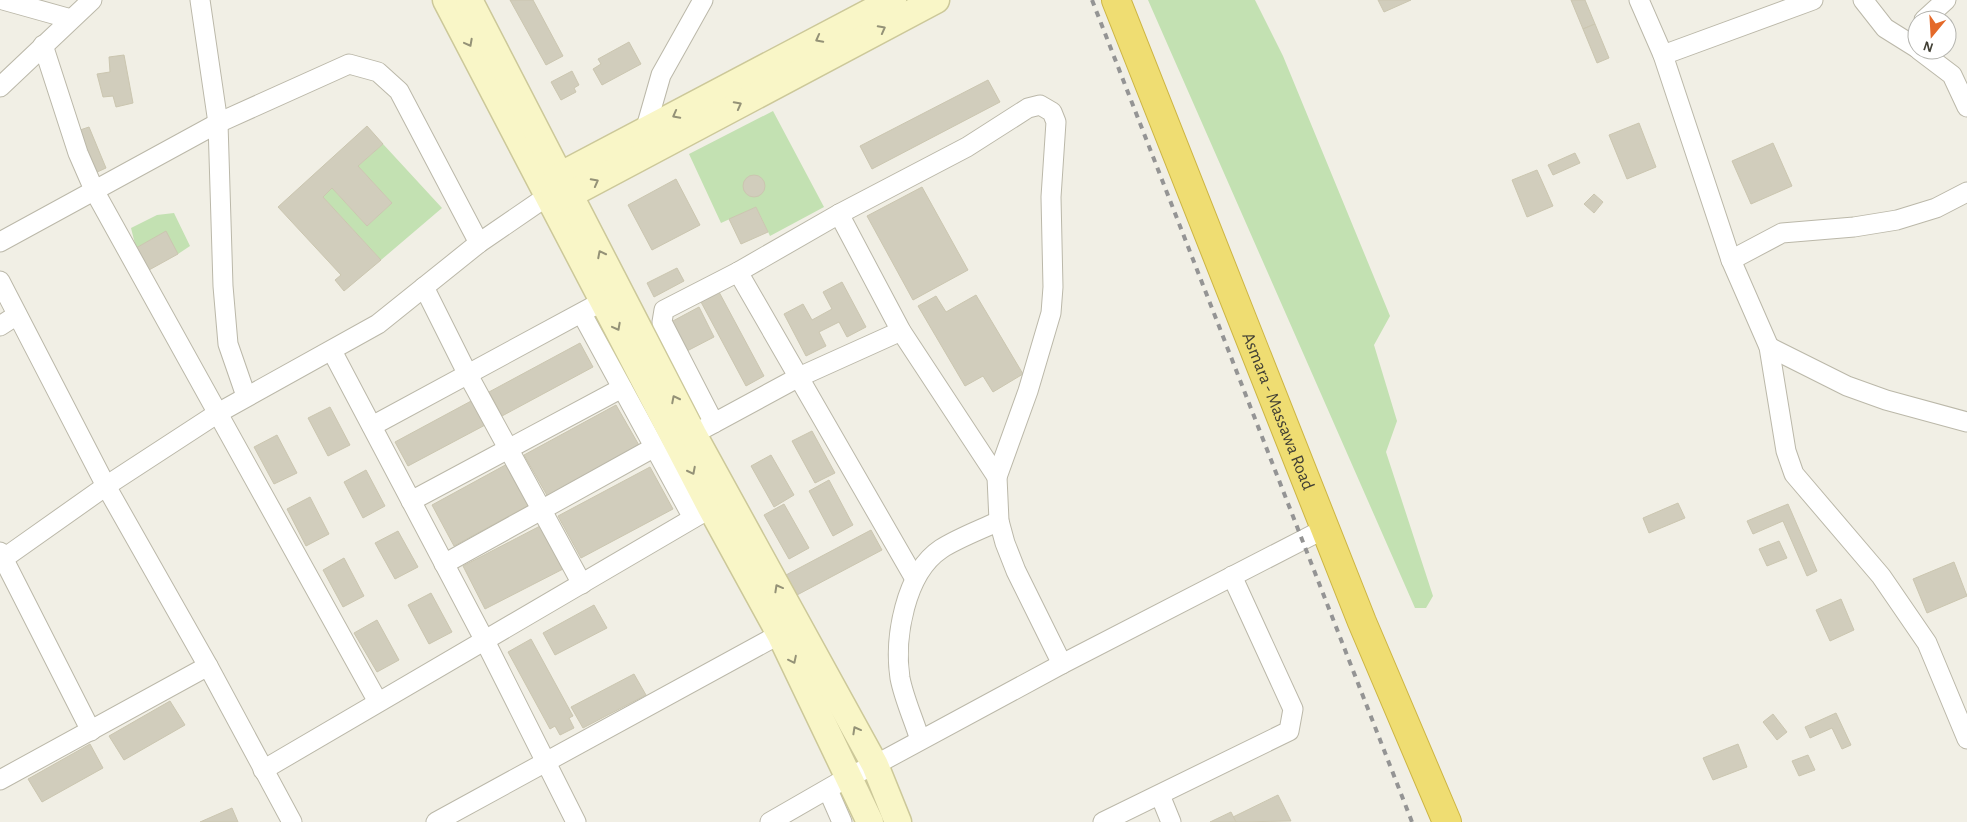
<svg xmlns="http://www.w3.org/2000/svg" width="1967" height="822" font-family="'Alegreya Sans',sans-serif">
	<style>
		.green { fill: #c3e1b2 }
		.building { fill: #d1cdbc; stroke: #cbc6b0 }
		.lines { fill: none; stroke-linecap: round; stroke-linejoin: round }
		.street-casing { stroke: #bbb8a9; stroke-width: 21 }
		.secondary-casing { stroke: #ccc899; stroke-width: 29 }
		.highway-casing { stroke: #cdb543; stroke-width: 30 }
		.street { stroke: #fff; stroke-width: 19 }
		.secondary { stroke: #f9f6c7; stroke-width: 26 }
		.highway { stroke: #efdd72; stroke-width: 28 }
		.rail { stroke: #949494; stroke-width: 4; stroke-dasharray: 6 6; stroke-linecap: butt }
		.oneway { stroke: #949277 }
		.labels { text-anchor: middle; stroke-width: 5; stroke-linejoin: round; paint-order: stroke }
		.street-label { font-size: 18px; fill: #424035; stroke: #fff }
	</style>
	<rect width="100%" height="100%" fill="#f1efe5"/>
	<!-- green -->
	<g class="green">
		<polygon points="1148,0 1255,0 1283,56 1390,316 1374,345 1397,421 1386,452 1433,596 1426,608 1415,608"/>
		<polygon points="773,111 824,207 770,236 756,207 721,223 689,154"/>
		<polygon points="383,144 442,208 381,260 323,197 332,188 367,226 392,203 358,166"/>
		<polygon points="174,213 190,246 178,254 165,232 136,248 131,228 157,215"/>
	</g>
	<!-- building -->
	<g class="building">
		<polygon points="510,0 533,0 563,56 546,65"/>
		<polygon points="1378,0 1411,0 1384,12"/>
		<polygon points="1571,0 1585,0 1595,24 1583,29"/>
		<polygon points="1595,24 1609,58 1597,63 1583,29"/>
		<polygon points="629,42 641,64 602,85 593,69 601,64 598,59"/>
		<polygon points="124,55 133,103 116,107 113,96 103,97 97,74 110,72 109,57"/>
		<polygon points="572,71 579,85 574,88 576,92 561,100 551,82"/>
		<polygon points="988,80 1000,102 872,169 860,146"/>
		<polygon points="1639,123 1656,167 1627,179 1609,135"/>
		<polygon points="367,126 383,144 358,166 392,203 367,226 332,188 323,197 381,260 344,291 335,280 341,275 278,207"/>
		<polygon points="89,127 106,168 95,173 80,130"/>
		<polygon points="1773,143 1792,186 1751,204 1732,161"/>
		<polygon points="1575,153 1580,163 1553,175 1548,165"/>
		<polygon points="1537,170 1553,206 1527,217 1512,180"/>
		<circle cx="754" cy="186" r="11"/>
		<polygon points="676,179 700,225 652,250 628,205"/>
		<polygon points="922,187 968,270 913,300 867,216"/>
		<polygon points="1594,194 1603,202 1594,213 1584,204"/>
		<polygon points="756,207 768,232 741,244 729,219"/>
		<polygon points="166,231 178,254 149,270 136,248"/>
		<polygon points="677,268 684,281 654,297 647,283"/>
		<polygon points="842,282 866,327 847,337 839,322 819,332 826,346 806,356 784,314 803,304 812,320 832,309 823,292"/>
		<polygon points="719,292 764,376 746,386 701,302"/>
		<polygon points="976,295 1023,374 993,392 983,376 965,386 918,306 936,296 946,312"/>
		<polygon points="699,307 714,337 687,351 671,322"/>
		<polygon points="580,343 593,367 502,416 489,392"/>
		<polygon points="473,400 487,424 408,466 395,442"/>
		<polygon points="616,405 640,447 548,497 524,455"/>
		<polygon points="330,407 350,445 328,456 308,418"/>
		<polygon points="812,431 835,473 815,483 792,441"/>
		<polygon points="277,435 297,473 274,484 254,447"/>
		<polygon points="771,455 794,495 774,507 751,466"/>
		<polygon points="509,463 531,504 454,546 432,505"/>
		<polygon points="650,467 673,509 581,558 558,516"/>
		<polygon points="366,470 385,506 363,518 344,482"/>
		<polygon points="829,480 853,525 833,536 809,491"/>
		<polygon points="310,497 329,534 306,546 287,509"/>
		<polygon points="1678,503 1685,518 1649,533 1643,518"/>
		<polygon points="784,504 809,548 789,559 764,515"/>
		<polygon points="1788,504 1817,571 1807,576 1783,521 1753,534 1747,521"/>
		<polygon points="542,525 565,568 485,609 463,566"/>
		<polygon points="871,530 882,550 797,595 786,575"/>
		<polygon points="398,531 418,567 395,579 375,543"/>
		<polygon points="1779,541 1787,558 1767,566 1759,549"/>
		<polygon points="344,558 364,596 343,607 323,570"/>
		<polygon points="1954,562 1967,596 1927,613 1913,579"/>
		<polygon points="431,593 452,632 429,644 408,605"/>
		<polygon points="1841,599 1854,630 1830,641 1816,610"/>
		<polygon points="594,605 607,628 555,655 543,633"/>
		<polygon points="377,620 399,660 377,672 354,633"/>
		<polygon points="531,639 573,716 569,718 574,728 560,735 555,726 550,729 508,652"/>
		<polygon points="634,674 646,695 583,728 571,707"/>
		<polygon points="170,701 185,725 124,760 109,736"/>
		<polygon points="1836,713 1851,745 1842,749 1832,728 1810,738 1805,727"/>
		<polygon points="1773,714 1787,732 1777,740 1763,722"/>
		<polygon points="90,744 103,768 42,802 28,779"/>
		<polygon points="1738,744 1747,767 1713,780 1703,758"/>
		<polygon points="1808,755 1815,770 1799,776 1792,761"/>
		<polygon points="1278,795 1291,821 1236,822 1233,817"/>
		<polygon points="232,808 238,822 200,822"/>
		<polygon points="1231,812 1236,822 1210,822"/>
	</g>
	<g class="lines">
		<defs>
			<g id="street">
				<polyline points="3,0 71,19"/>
				<polyline points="200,0 218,123 223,286 228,344 246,396"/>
				<polyline points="1639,0 1663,55 1731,260 1769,347 1786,451 1794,474 1881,576 1927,643 1967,739"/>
				<polyline points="1863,0 1885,28 1917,48"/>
				<polyline points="1924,20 1946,0"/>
				<polyline points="43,45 78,153 95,192 378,702"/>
				<polyline points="1919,50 1952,75 1967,107"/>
				<polyline points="1663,55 1813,0"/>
				<polyline points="0,87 92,0"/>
				<polyline points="645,131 661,75 703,0"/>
				<polyline points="839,214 901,331 997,477"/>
				<polyline points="0,242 218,123 349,64 378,72 399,91 479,243"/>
				<polyline points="1731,260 1782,233 1854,227 1897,220 1936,208 1967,192"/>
				<polyline points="738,272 915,579"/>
				<polyline points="0,281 106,486 208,666 292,822"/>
				<polyline points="424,287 467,373 582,584"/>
				<polyline points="582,314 693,518"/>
				<polyline points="0,326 17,315"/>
				<polyline points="1769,347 1847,386 1886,400 1967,422"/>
				<polyline points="332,351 485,641 576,822"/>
				<polyline points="714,423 662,322 664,310 738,272 839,214 967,147 1028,108 1040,105 1052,112 1056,122 1051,197 1053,287 1051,313 1028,391 997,477 999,521 1005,543 1016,571 1062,664"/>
				<polyline points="372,426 603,301"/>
				<polyline points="703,429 799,377 901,331"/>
				<polyline points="411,501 622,388"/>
				<polyline points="0,552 91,731"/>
				<polyline points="0,561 106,486 218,413 378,324 479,243 549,195"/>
				<polyline points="444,564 653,448"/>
				<path d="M920,740C914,720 904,699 900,678C894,638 905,573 941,549C958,538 980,530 999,521"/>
				<polyline points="263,770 721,502"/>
				<polyline points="0,780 208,666"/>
				<polyline points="828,790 842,822"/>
				<polyline points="1160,795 1171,822"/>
				<polyline points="436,822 780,634"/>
				<polyline points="770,822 850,776 875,765 1062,664 1324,529"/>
				<polyline points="1103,822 1289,731 1293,709 1232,576"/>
			</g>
			<g id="secondary">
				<polyline points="446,0 711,508 780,634 870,822"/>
				<polyline points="469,0 693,434 875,765 898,822"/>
				<polyline points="552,190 561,175 893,0"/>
				<polyline points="555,195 571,194 936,0"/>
			</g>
			<g id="highway">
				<path id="s1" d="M1116,0L1362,622L1447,822"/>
			</g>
		</defs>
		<!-- street casing -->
		<use href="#street" class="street-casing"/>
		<!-- secondary casing -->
		<use href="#secondary" class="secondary-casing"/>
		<!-- highway casing -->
		<use href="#highway" class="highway-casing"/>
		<!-- street -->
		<use href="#street" class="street"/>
		<!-- secondary -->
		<use href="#secondary" class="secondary"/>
		<!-- highway -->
		<use href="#highway" class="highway"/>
		<!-- rail -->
		<polyline class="rail" points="1092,0 1412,822"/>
	</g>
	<!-- one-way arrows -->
	<defs><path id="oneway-chevron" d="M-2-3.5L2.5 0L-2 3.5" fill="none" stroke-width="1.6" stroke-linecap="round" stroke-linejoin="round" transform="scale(1.25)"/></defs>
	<g class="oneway">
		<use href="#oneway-chevron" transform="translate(882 29) rotate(-28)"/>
		<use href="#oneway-chevron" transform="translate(819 39) rotate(152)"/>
		<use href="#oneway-chevron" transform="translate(469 43) rotate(62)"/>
		<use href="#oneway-chevron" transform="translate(738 105) rotate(-28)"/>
		<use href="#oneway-chevron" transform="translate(676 115) rotate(152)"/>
		<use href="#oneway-chevron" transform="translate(595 182) rotate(-28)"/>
		<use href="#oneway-chevron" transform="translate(601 254) rotate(-117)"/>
		<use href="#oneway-chevron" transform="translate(617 327) rotate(62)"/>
		<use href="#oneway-chevron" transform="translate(675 399) rotate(-117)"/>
		<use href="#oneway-chevron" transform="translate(692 471) rotate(63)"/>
		<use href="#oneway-chevron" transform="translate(778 588) rotate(-119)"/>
		<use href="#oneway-chevron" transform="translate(793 660) rotate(64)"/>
		<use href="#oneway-chevron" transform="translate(856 730) rotate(-119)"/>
	</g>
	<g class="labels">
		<!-- street labels -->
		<g class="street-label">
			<text dy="6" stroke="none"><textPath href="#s1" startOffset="442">Asmara - Massawa Road</textPath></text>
		</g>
	</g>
	<!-- north arrow -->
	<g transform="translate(1932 35) rotate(198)"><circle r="24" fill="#ffffff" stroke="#b3b3ae"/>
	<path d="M0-4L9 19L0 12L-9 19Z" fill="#e46929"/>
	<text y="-8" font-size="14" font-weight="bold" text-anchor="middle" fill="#424035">N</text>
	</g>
</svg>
